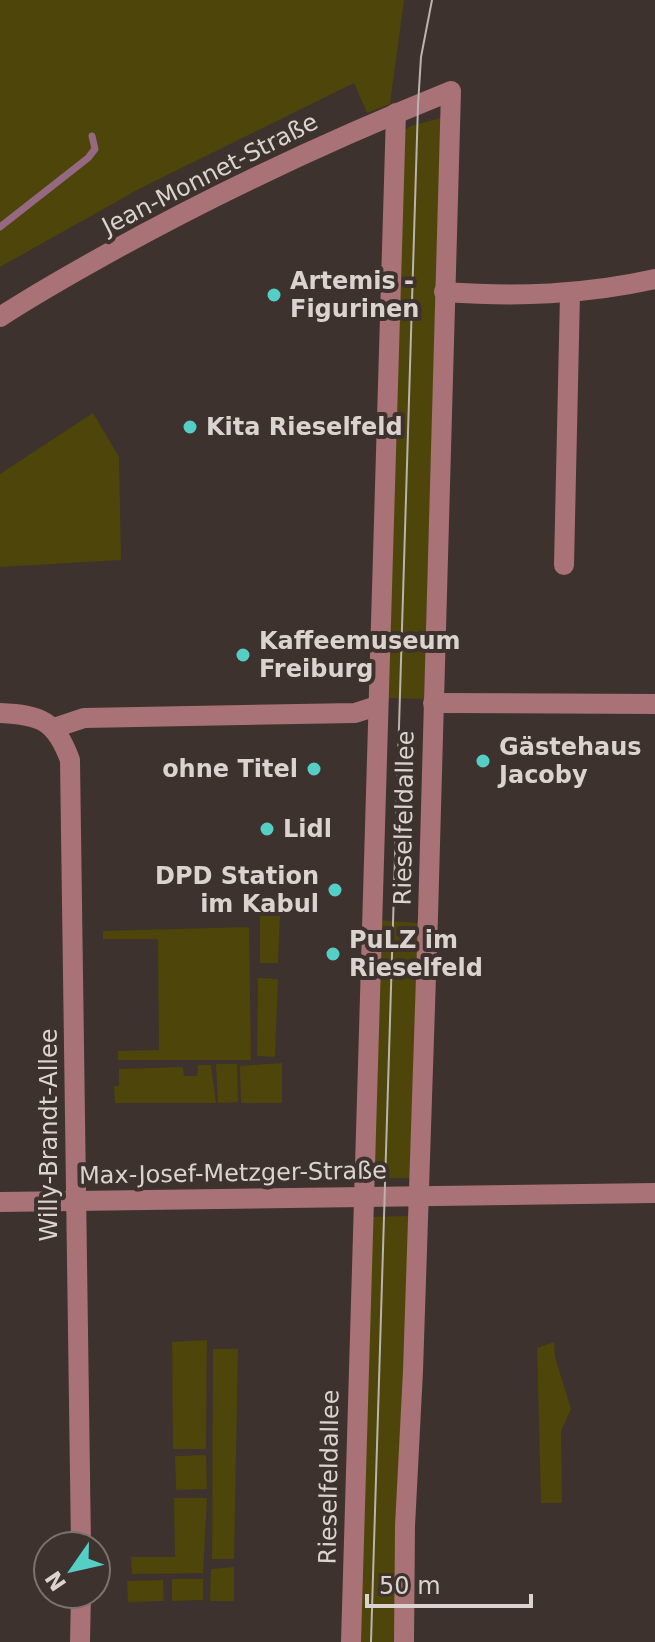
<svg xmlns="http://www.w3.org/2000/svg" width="655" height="1642" font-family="'DejaVu Sans',sans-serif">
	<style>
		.green { fill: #4d4509 }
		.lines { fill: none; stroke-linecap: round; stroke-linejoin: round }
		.stream { stroke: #946981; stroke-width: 7 }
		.minor { stroke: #a87277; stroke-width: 20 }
		.tram { stroke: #bbb3b0; stroke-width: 2 }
		.poi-dot { fill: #55cec6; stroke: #3d322d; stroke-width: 3 }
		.labels { text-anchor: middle; stroke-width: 8; stroke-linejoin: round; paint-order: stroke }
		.street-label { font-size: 24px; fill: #dad3d0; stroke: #3d322d }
		.poi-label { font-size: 24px; font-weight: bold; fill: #dad3d0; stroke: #3d322d; text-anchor: start }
	</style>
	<rect width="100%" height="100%" fill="#3d322d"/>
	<!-- green -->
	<g class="green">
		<polygon points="0,0 404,0 390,104 367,113 354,83 139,189 0,267"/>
		<polygon points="441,118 424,699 385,698 402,132 411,126"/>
		<polygon points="93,413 119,457 121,560 0,567 0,474"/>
		<polygon points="260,913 280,914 278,963 260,963"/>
		<polygon points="378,920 418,923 410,1178 370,1178"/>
		<polygon points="249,927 251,1060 118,1060 118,1051 159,1050 158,939 103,939 103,931"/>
		<polygon points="258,978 278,979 275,1057 257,1056"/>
		<polygon points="282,1063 282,1103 241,1103 240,1066"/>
		<polygon points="216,1064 237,1064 238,1102 218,1103"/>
		<polygon points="198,1065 211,1065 216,1103 115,1103 114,1086 119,1086 119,1069 183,1067 184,1076 197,1076"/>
		<polygon points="409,1216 397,1642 357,1642 370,1217"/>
		<polygon points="207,1340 206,1449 173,1449 172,1342"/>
		<polygon points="554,1342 555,1357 571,1409 561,1431 562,1503 541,1503 537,1348"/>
		<polygon points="213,1349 238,1349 234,1559 212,1559"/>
		<polygon points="206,1455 207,1489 176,1490 175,1456"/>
		<polygon points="174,1498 207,1498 203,1573 132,1574 131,1557 175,1557"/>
		<polygon points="234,1567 234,1601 210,1601 211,1569"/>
		<polygon points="172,1579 203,1579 203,1600 172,1601"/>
		<polygon points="163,1580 164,1601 128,1602 127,1581"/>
	</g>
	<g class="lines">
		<!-- stream -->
		<polyline class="stream" points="0,227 88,158 95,149 92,136"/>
		<!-- minor -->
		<g class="minor">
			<path d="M444,292C516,297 584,295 655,279"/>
			<path d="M0,317C34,295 69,275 105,255C216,193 332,139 451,91L428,916L413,1371L405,1526L404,1642"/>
			<polyline points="564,565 570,294"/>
			<polyline points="433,703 655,704"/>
			<path d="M0,713C41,715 55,720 70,760L81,1546"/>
			<polyline points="54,728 84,718 355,713 377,706"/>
			<polyline points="0,1202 655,1193"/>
			<polyline points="80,1642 81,1594"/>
			<polyline points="351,1642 396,113"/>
		</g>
		<!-- tram -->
		<polyline class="tram" points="371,1642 418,105 421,57 432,0"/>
	</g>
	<!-- markers -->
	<g class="poi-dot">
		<circle cx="274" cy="295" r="8"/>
		<circle cx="190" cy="427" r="8"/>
		<circle cx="243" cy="655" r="8"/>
		<circle cx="483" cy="761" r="8"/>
		<circle cx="314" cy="769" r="8"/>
		<circle cx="267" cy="829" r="8"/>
		<circle cx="335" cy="890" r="8"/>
		<circle cx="333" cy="954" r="8"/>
	</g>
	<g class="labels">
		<!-- street labels -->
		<g class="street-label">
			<text transform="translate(210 174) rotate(-27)" y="8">Jean-Monnet-Straße</text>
			<text transform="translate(404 818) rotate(-89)" y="8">Rieselfeldallee</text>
			<text transform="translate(49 1135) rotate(-90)" y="8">Willy-Brandt-Allee</text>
			<text transform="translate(233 1173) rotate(-1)" y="8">Max-Josef-Metzger-Straße</text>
			<text transform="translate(329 1477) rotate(-89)" y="8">Rieselfeldallee</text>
		</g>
		<!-- poi labels -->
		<g class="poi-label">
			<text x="290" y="289">Artemis -<tspan x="290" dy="28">Figurinen</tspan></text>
			<text x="206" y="435">Kita Rieselfeld</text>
			<text x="259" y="649">Kaffeemuseum<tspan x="259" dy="28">Freiburg</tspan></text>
			<text x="499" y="755">Gästehaus<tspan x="499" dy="28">Jacoby</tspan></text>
			<text x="298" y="777" text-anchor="end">ohne Titel</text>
			<text x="283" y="837">Lidl</text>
			<text x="319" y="884" text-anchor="end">DPD Station<tspan x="319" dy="28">im Kabul</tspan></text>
			<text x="349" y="948">PuLZ im<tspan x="349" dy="28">Rieselfeld</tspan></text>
		</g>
	</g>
	<!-- north arrow -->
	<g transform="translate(72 1570) rotate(236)"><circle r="38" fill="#3d322d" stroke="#7c726e" stroke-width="2"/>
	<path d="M0-6L14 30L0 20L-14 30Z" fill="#55cec6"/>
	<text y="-12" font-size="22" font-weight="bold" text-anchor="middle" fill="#dad3d0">N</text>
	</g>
	<!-- scale -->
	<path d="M367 1594v12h164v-12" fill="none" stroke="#dad3d0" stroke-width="4"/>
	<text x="379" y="1594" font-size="24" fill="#dad3d0" stroke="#3d322d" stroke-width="6" paint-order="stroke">50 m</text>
</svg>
